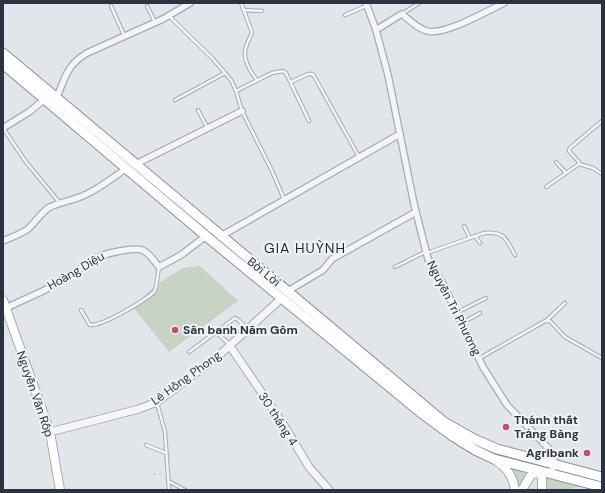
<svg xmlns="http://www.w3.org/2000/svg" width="605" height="493" font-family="'DM Sans',sans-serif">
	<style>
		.green { fill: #c7d3c3 }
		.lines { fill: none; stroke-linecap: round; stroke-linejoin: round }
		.service-casing { stroke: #a7acb3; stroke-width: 4.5 }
		.minor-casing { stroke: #a7acb3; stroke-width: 8 }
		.tertiary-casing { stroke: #a7acb3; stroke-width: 9 }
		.secondary-casing { stroke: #a7acb3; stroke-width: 10 }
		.primary-casing { stroke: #a2a9b4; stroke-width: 10 }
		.trunk-casing { stroke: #8a929f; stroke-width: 11 }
		.path { stroke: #c0c2c8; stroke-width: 1; stroke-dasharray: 3 3; stroke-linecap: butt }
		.service { stroke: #f4f5f8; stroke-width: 2.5 }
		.minor { stroke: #f4f5f8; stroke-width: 5.5 }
		.tertiary { stroke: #f4f5f8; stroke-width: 7 }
		.secondary { stroke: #fff; stroke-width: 8 }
		.primary { stroke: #fff; stroke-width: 8 }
		.trunk { stroke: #fff; stroke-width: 9 }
		.poi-dot { fill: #c74e5e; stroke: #f1f3f7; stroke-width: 1.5 }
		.labels { text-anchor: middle; stroke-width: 4; stroke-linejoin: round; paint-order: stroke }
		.street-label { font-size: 12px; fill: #2b3240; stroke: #f1f3f7 }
		.poi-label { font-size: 12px; font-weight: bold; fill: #2b3240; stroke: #f1f3f7; text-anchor: start }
		.quarter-label { font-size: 14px; letter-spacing: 1px; fill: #1d2331; stroke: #f1f3f7 }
	</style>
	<rect width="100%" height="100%" fill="#e2e5e9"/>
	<!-- green -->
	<g class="green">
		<polygon points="200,266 238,301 169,352 133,307 156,285 183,268"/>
		<polygon points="511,468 527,474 518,490"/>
		<polygon points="544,478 582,486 566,490 546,490"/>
	</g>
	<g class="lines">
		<defs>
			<g id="service">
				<path d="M241,3L252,32C251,37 247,42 246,47C242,58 250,72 257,80"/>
				<polyline points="111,6 124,35"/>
				<polyline points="147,6 155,22"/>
				<polyline points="244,10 262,11"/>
				<polyline points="402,14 419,3"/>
				<polyline points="345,15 366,6"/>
				<polyline points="169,16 213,59 231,80 236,91 242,111 272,171 284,199"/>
				<polyline points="291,82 308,74 312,74 314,76 359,157"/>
				<polyline points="236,91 272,73 283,71 286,73 309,121"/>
				<polyline points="175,100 225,73"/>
				<polyline points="198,110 207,127"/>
				<polyline points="602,121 570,148 569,151 579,162 579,164 593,168 602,174"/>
				<polyline points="3,128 26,162 59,202"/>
				<polyline points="556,162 566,173"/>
				<polyline points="546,187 579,164"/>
				<polyline points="464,226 470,238"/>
				<polyline points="475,236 480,243"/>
				<path d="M427,253L484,233C505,231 506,239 515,255"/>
				<polyline points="395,267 425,252"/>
				<path d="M81,310L90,325C103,326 144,301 154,292L156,287L159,267"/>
				<polyline points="458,312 486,298"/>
				<polyline points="546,321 565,303"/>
				<polyline points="462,323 480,313"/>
				<polyline points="216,332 229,344"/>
				<polyline points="189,352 235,318 237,319 248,329"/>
				<polyline points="480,358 545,321 550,321 565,337 602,358"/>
				<polyline points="157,403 165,432 169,490"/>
				<polyline points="146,445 166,453"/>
				<polyline points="170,482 185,490"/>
			</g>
			<g id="minor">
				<polyline points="366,3 376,30 388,75 414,204 428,259 443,284 483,367 507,405 551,451 554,457 552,475"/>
				<path d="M402,14C409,20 418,29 427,31C444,36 487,11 504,3"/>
				<polyline points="376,30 400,15"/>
				<path d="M57,97C66,76 67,65 87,53L163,19L190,3"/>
				<polyline points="3,128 29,112 45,99"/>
				<polyline points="136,164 242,111"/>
				<polyline points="221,236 400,134"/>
				<path d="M3,241C12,237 21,234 28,229C36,222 41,212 50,207C60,202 70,201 80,197C97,191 112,178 127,168"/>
				<polyline points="288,291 323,270 332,259 416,212"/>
				<path d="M6,308L45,290L101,256C109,253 137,246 144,251C150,254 155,262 159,267L181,255L206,236"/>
			</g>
			<g id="tertiary">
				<polyline points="230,346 285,427 309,467 329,490"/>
				<polyline points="50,432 139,409 157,402 216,358 282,298"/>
			</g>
			<polyline id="secondary" points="3,300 50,432 60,490"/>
			<g id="primary">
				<path d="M496,461C508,468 513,477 515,490"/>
				<polyline points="522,490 531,475 539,472 542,478 542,490"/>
			</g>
			<g id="trunk">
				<polyline points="3,53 444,422 474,439 497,449 602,477"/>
				<polyline points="3,64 206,236 420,412 454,437 475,450 494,459 602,487"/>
			</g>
		</defs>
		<!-- service casing -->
		<use href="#service" class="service-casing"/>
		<!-- minor casing -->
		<use href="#minor" class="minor-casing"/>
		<!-- tertiary casing -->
		<use href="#tertiary" class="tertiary-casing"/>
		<!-- secondary casing -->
		<use href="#secondary" class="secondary-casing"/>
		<!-- primary casing -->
		<use href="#primary" class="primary-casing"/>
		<!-- trunk casing -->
		<use href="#trunk" class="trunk-casing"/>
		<!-- path -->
		<polyline class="path" points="153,474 164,474"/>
		<!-- service -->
		<use href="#service" class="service"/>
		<!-- minor -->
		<use href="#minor" class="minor"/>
		<!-- tertiary -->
		<use href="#tertiary" class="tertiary"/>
		<!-- secondary -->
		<use href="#secondary" class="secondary"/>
		<!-- primary -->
		<use href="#primary" class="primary"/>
		<!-- trunk -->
		<use href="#trunk" class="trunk"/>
	</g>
	<!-- markers -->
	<g class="poi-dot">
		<circle cx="175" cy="330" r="4"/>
		<circle cx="506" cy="427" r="4"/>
		<circle cx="587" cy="453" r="4"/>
	</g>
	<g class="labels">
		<!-- street labels -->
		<g class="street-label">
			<text transform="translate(76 271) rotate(-30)" y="4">Hoàng Diệu</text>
			<text transform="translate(264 272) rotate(39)" y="4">Bời Lời</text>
			<text transform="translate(454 308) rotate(63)" y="4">Nguyễn Tri Phương</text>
			<text transform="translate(186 378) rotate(-36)" y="4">Lê Hồng Phong</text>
			<text transform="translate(35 394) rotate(71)" y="4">Nguyễn Văn Rốp</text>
			<text transform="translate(278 419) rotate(57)" y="4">30 tháng 4</text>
		</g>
		<!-- poi labels -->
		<g class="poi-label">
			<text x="183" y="334">Sân banh Năm Gôm</text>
			<text x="514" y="424">Thánh thất<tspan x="514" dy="14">Trảng Bàng</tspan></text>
			<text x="579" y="457" text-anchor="end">Agribank</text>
		</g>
		<!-- quarter labels -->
		<g class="quarter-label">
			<text x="305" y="253">GIA HUỲNH</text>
		</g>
	</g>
	<!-- border -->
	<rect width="605" height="493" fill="none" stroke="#2b3240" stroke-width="8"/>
</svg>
